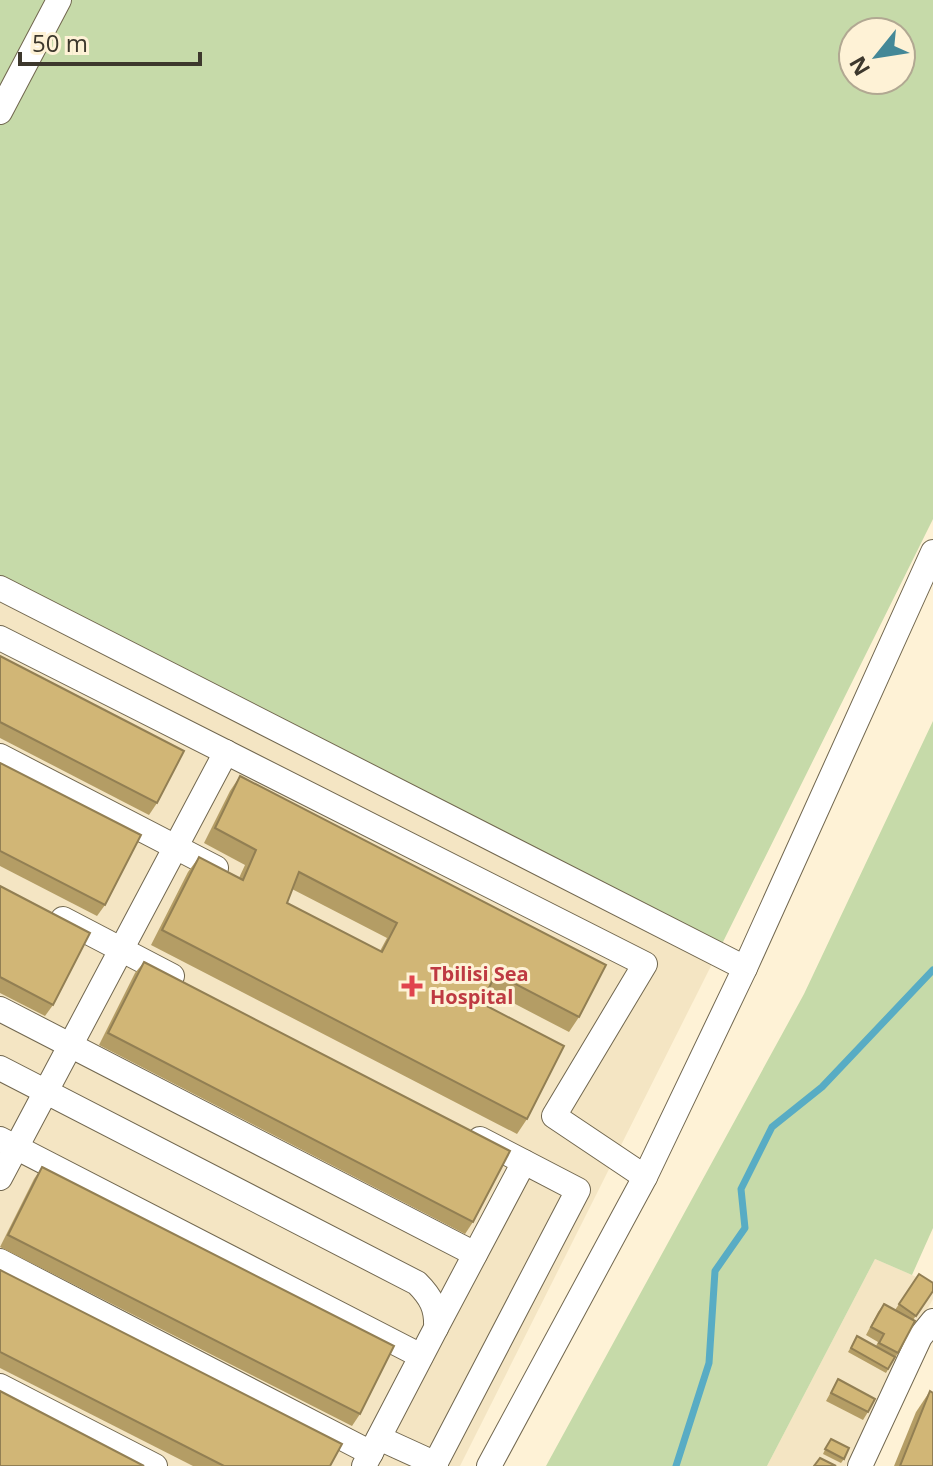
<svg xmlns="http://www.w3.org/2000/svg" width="933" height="1466" font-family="'Open Sans',sans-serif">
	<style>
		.built { fill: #f4e5c3 }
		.green { fill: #c6daa9; fill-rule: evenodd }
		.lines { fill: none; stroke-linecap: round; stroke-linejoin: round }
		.stream { stroke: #58acc4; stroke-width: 7 }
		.minor-casing { stroke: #71674f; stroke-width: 26 }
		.minor { stroke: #fff; stroke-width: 24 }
		.wall { fill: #b49d65; fill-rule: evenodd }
		.building { fill: #d1b676; stroke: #927f53; stroke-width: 2; fill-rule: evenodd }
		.health-dot { fill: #e0444e; stroke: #fef2d6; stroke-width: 3 }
		.labels { text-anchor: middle; stroke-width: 6; stroke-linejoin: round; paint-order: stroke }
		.health-label { font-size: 20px; font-weight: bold; fill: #be3a42; stroke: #fef2d6; text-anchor: start }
	</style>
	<rect width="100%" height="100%" fill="#fef2d6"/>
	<!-- built -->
	<g class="built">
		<polygon points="0,588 717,954 460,1466 0,1466"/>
		<polygon points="875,1259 933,1284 933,1299 881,1392 846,1466 767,1466"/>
	</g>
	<!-- green -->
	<g class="green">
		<path d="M0,0H933V519L717,954L0,588ZM853,32H901V80H853Z"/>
		<polygon points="933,721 933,1228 912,1275 875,1259 767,1466 546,1466 804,994"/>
	</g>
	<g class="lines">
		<!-- stream -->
		<polyline class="stream" points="676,1466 709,1363 715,1271 745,1228 741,1189 772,1127 822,1087 933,970"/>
		<defs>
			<g id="minor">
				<polyline points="0,112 59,0"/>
				<polyline points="0,588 745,968"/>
				<polyline points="0,638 645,964 554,1116 645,1177"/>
				<polyline points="0,756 216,868"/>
				<polyline points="63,919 172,976"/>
				<polyline points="0,1009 475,1254"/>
				<path d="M0,1068L417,1283C431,1297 437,1308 436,1328L364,1466"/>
				<polyline points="0,1139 421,1356"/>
				<polyline points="0,1178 226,752"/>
				<polyline points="0,1261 371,1453"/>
				<polyline points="436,1328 524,1162"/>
				<polyline points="0,1386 155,1466"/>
				<polyline points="379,1438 436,1464"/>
				<polyline points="434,1466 578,1190 480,1139"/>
				<polyline points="489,1466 645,1177 745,968 933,552"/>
				<polyline points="860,1466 920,1337 933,1321"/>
			</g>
		</defs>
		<!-- minor casing -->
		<use href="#minor" class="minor-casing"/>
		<!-- minor -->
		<use href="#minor" class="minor"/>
	</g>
	<!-- wall -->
	<g class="wall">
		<polygon points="0,656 157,803 149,815 0,738"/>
		<polygon points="0,763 105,905 97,916 0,866"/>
		<path d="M240,776L579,1017L569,1032L488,990L481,1003L527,1119L517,1134L151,945L188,872L199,857L239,878L245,865L204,843L230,791ZM292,889L387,938L380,951L287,903Z"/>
		<polygon points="0,886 53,1005 45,1016 0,993"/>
		<polygon points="144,962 473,1222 465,1234 99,1045 135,973"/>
		<polygon points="42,1167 360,1414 352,1426 0,1247 34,1179"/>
		<polygon points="0,1270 330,1466 193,1466 0,1368"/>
		<polygon points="919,1274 933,1291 913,1320 898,1353 886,1373 848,1352 855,1340 876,1346 878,1342 866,1335 878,1312 884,1304 895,1310"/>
		<polygon points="838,1379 868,1412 863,1420 826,1401"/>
		<polygon points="930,1391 933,1466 894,1466 916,1412"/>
		<polygon points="828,1443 844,1459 841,1463 823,1454"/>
	</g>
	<!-- building -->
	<g class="building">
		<polygon points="0,656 184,751 157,803 0,722"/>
		<polygon points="0,763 141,835 105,905 0,851"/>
		<path d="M240,776L606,965L579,1017L496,974L481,1003L564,1046L527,1119L162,930L199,857L243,880L256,850L215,828ZM299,872L397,923L382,952L287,903Z"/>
		<polygon points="0,886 90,933 53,1005 0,977"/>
		<polygon points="144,962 510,1151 473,1222 108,1033"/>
		<polygon points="42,1167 394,1346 360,1414 8,1235"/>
		<polygon points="0,1270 342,1444 330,1466 224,1466 0,1352"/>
		<polygon points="919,1274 933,1283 933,1291 916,1316 899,1304"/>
		<polygon points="884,1304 915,1321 898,1353 879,1343 884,1334 871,1327"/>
		<polygon points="857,1336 895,1357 888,1369 851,1348"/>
		<polygon points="838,1379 875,1399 868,1412 831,1393"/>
		<polygon points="0,1391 144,1466 0,1466"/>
		<polygon points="930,1391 933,1393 933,1466 900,1466"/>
		<polygon points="831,1439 849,1448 844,1459 825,1449"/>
		<polygon points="820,1458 836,1466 814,1466"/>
	</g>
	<!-- markers -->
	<path class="health-dot" d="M408 974h8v8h8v8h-8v8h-8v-8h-8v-8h8z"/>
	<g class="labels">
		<!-- health labels -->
		<g class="health-label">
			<text x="430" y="981">Tbilisi Sea<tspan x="430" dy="23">Hospital</tspan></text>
		</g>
	</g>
	<!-- north arrow -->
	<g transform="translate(877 56) rotate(240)"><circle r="38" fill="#fef2d6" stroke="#b1a892" stroke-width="2"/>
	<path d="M0-6L14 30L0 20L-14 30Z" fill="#448897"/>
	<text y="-12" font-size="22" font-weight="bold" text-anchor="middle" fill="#3d382d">N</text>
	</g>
	<!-- scale -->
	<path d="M20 52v12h180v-12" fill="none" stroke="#3d382d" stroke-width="4"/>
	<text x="32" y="52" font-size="24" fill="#3d382d" stroke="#fef2d6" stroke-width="6" paint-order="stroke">50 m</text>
</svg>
